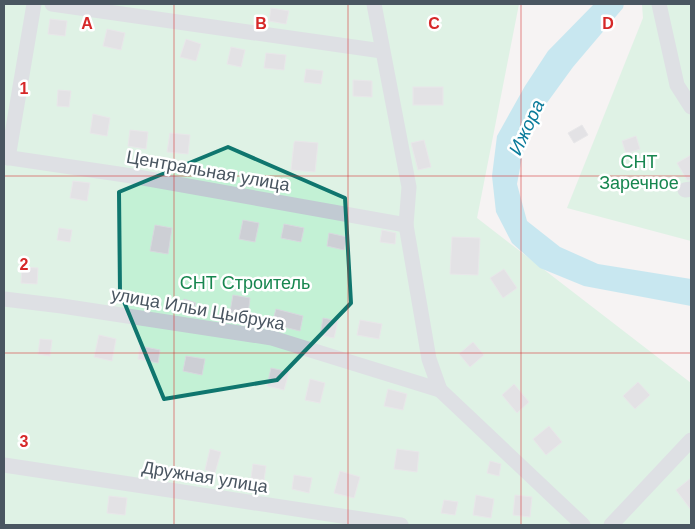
<svg xmlns="http://www.w3.org/2000/svg" width="695" height="529" font-family="Helvetica,sans-serif">
	<style>
		.green { fill: #c3f1d5 }
		.water { fill: #90daee }
		.building { fill: #cdcfd5; stroke: #d7d9de }
		.lines { fill: none; stroke-linecap: round; stroke-linejoin: round }
		.minor { stroke: #c1cad2; stroke-width: 15 }
		.marked { fill: none; stroke: #0f766e; stroke-width: 4; stroke-linejoin: round }
		.grid { fill: none; stroke: #d62828; stroke-width: 1; stroke-opacity: 0.55 }
		.labels { text-anchor: middle; stroke-width: 5; stroke-linejoin: round; paint-order: stroke }
		.park-label { font-size: 18px; fill: #17864f; stroke: #fff }
		.street-label { font-size: 18px; fill: #4a5661; stroke: #fff }
		.water-label { font-size: 19px; font-style: italic; fill: #0c7c9b; stroke: #fff }
		.grid-label { font-size: 16px; text-anchor: middle; font-weight: bold; fill: #d62828; stroke: #fff; stroke-width: 5; stroke-linejoin: round; paint-order: stroke }
	</style>
	<rect width="100%" height="100%" fill="#f5f3f3"/>
	<!-- green -->
	<g class="green">
		<polygon points="4,4 519,4 477,218 691,383 691,525 4,525"/>
		<polygon points="642,4 691,4 691,241 567,208 643,18"/>
	</g>
	<!-- water -->
	<polygon class="water" points="594,4 624,4 623,8 573,67 541,111 524,147 517,184 527,221 560,247 598,264 691,279 691,306 584,286 540,268 512,243 496,212 492,176 497,136 525,86 548,51"/>
	<!-- building -->
	<g class="building">
		<polygon points="271,8 289,11 286,24 269,21"/>
		<polygon points="50,19 67,21 65,36 48,34"/>
		<polygon points="107,29 125,33 121,50 103,46"/>
		<polygon points="186,39 201,44 196,61 180,57"/>
		<polygon points="231,47 245,50 241,67 227,64"/>
		<polygon points="266,53 286,55 284,70 264,68"/>
		<polygon points="306,69 323,71 321,84 304,82"/>
		<polygon points="353,80 372,81 372,97 353,96"/>
		<rect x="413" y="87" width="30" height="18"/>
		<polygon points="58,90 71,91 69,107 57,106"/>
		<polygon points="93,114 110,118 107,136 90,133"/>
		<polygon points="582,125 588,135 574,143 568,133"/>
		<polygon points="130,130 148,132 146,149 128,146"/>
		<polygon points="170,133 190,135 188,154 167,152"/>
		<polygon points="636,136 640,149 626,154 622,141"/>
		<polygon points="424,140 431,167 418,170 411,143"/>
		<polygon points="295,141 318,143 315,172 291,170 294,143"/>
		<polygon points="691,155 691,180 687,180 677,163"/>
		<polygon points="73,181 90,183 87,201 70,198"/>
		<polygon points="243,220 259,223 255,242 239,239"/>
		<polygon points="284,224 304,228 301,242 281,238"/>
		<polygon points="155,225 172,228 168,254 150,251"/>
		<polygon points="59,228 72,230 70,242 57,240"/>
		<polygon points="382,230 396,233 395,244 380,242"/>
		<polygon points="329,233 347,237 344,250 327,246"/>
		<polygon points="452,237 480,238 478,275 450,274"/>
		<polygon points="22,267 38,268 37,284 21,283"/>
		<polygon points="504,269 517,288 503,298 490,278"/>
		<polygon points="233,295 250,298 248,315 230,312"/>
		<polygon points="184,299 196,303 192,315 180,312"/>
		<polygon points="276,309 303,316 300,331 272,324"/>
		<polygon points="323,318 338,321 334,338 320,335"/>
		<polygon points="360,320 382,324 379,339 357,335"/>
		<polygon points="99,335 116,339 112,361 94,357"/>
		<polygon points="40,339 52,340 50,356 38,354"/>
		<polygon points="473,342 484,355 470,367 459,354"/>
		<polygon points="140,346 160,350 158,363 138,359"/>
		<polygon points="186,356 205,359 202,375 183,371"/>
		<polygon points="271,368 289,372 284,390 267,386"/>
		<polygon points="310,379 325,383 320,403 305,400"/>
		<polygon points="638,382 650,395 635,409 623,396"/>
		<polygon points="514,384 529,402 517,413 502,395"/>
		<polygon points="388,389 407,394 403,410 384,406"/>
		<polygon points="549,426 562,442 546,455 533,439"/>
		<polygon points="210,449 221,452 215,473 205,470"/>
		<polygon points="397,449 419,452 417,472 394,469"/>
		<polygon points="490,461 501,464 499,476 487,473"/>
		<polygon points="253,464 266,466 264,480 251,478"/>
		<polygon points="340,471 360,477 354,498 334,493"/>
		<polygon points="294,475 312,478 309,493 292,489"/>
		<polygon points="691,478 691,510 676,490"/>
		<polygon points="476,495 494,499 491,518 473,515"/>
		<polygon points="515,495 532,497 530,517 513,515"/>
		<polygon points="109,496 127,498 125,515 107,513"/>
		<polygon points="444,500 458,502 455,515 441,513"/>
	</g>
	<g class="lines">
		<!-- minor -->
		<g class="minor">
			<polyline points="52,4 382,51"/>
			<polyline points="374,4 409,187 406,225 429,359 440,390 583,525"/>
			<polyline points="659,4 677,85 691,107"/>
			<polyline points="4,157 132,176 406,225"/>
			<polyline points="8,158 34,4"/>
			<polyline points="685,190 691,189"/>
			<polyline points="4,299 62,306 272,338 440,390"/>
			<polyline points="4,465 401,525"/>
			<polyline points="611,525 691,440"/>
		</g>
	</g>
	<!-- marked area -->
	<path d="M0 0H695V529H0ZM228,147L345,198L351,303L277,380L164,399L120,292L119,192Z" fill="#f5f3f3" fill-opacity=".55" fill-rule="evenodd"/>
	<path class="marked" d="M228,147L345,198L351,303L277,380L164,399L120,292L119,192Z"/>
	<!-- grid -->
	<path class="grid" d="M174,4V525M348,4V525M521,4V525M4,176H691M4,353H691"/>
	<g class="labels">
		<!-- park labels -->
		<g class="park-label">
			<text x="639" y="168">СНТ<tspan x="639" dy="21">Заречное</tspan></text>
			<text x="245" y="289">СНТ Строитель</text>
		</g>
		<!-- street labels -->
		<g class="street-label">
			<text transform="translate(208 171) rotate(10)" y="6">Центральная улица</text>
			<text transform="translate(198 309) rotate(10)" y="6">улица Ильи Цыбрука</text>
			<text transform="translate(205 477) rotate(9)" y="6">Дружная улица</text>
		</g>
		<!-- water labels -->
		<g class="water-label">
			<text transform="translate(526 127) rotate(-65)" y="7">Ижора</text>
		</g>
	</g>
	<g class="grid-label">
		<text x="87" y="29">A</text>
		<text x="261" y="29">B</text>
		<text x="434" y="29">C</text>
		<text x="608" y="29">D</text>
		<text x="24" y="94">1</text>
		<text x="24" y="270">2</text>
		<text x="24" y="447">3</text>
	</g>
	<!-- border -->
	<rect width="695" height="529" fill="none" stroke="#4a5661" stroke-width="10"/>
</svg>
